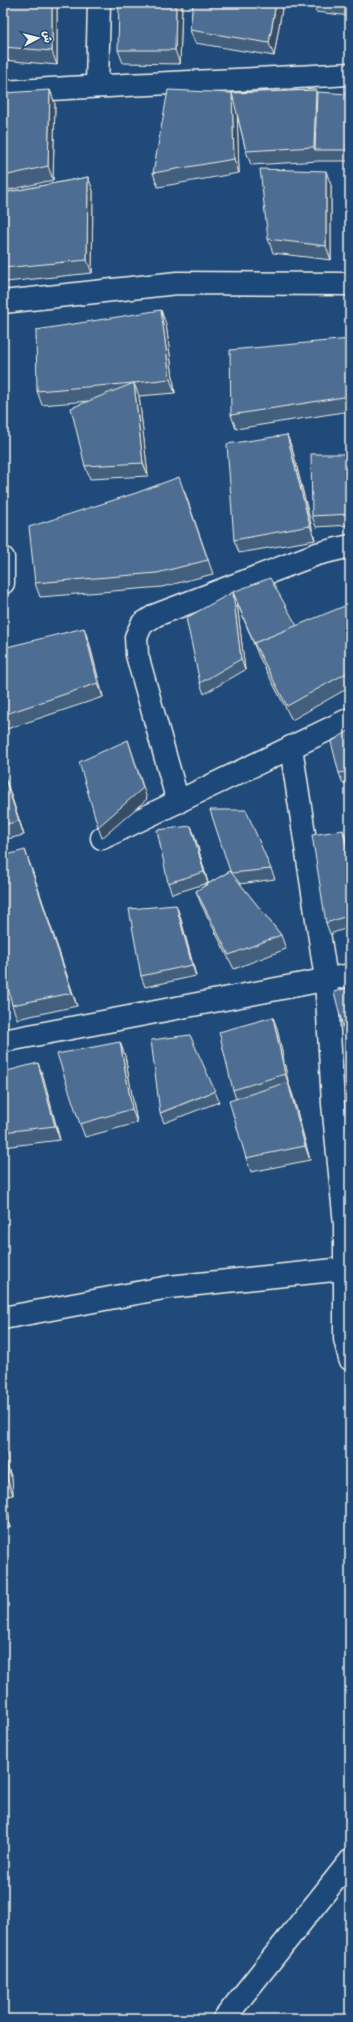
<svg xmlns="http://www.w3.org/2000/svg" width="353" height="2022" font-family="'Comic Neue','Playpen Sans Arabic',sans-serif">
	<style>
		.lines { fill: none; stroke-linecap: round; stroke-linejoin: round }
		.minor-casing { stroke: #f4f1e8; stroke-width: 25 }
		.minor { stroke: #1f4a7a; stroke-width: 22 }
		.wall { fill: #425f7e; stroke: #f4f1e8 }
		.shaded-wall { fill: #364d66; stroke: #f4f1e8 }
		.building { fill: #4d6e92; stroke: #f4f1e8 }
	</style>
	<rect width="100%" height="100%" fill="#1f4a7a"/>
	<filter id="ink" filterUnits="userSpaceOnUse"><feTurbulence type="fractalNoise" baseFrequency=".025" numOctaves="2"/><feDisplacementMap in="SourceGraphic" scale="8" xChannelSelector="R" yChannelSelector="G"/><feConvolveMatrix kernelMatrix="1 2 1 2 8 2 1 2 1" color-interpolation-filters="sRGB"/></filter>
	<g filter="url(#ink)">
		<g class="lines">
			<defs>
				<g id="minor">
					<polyline points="97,85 99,3"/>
					<path d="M3,92C119,84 234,81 350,74"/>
					<polyline points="3,302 177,283 350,284"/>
					<polyline points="3,558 3,583"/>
					<polyline points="291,747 326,979 333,1104 345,1224 345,1339 350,1359"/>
					<polyline points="178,802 137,655 136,637 142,624 156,615 317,554 350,546"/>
					<polyline points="102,838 350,719"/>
					<polyline points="3,1041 350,975"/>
					<polyline points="3,1318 169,1287 344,1269"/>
					<polyline points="224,2019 350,1861"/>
				</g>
			</defs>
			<!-- minor casing -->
			<use href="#minor" class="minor-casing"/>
			<!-- minor -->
			<use href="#minor" class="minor"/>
		</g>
		<!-- wall -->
		<g class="wall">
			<polygon points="3,3 57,3 57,65 3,60"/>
			<polygon points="193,3 283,3 274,56 195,43 190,30"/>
			<polygon points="313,3 350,3 350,16 316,12"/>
			<polygon points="182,4 180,64 123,63 118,50"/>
			<polygon points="50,90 55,104 53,180 9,190 4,176"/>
			<polygon points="316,90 317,93 350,94 350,161 319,161 251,165 246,151 237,114 239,173 158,187 153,173 232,93"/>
			<polygon points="88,177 93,191 92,273 6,282 3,273 3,193"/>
			<polygon points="331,185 331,260 273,253 268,239"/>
			<polygon points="166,324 175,393 139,396 148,476 90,479 85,466 88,401 42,405 37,391"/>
			<polygon points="350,339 350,411 236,429 231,415"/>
			<polygon points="292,448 315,540 239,553 234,540"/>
			<polygon points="350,454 350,525 316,527 312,516"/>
			<polygon points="184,490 213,574 162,587 40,597 35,583"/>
			<polygon points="233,592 297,626 350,609 350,687 292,720 259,657"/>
			<polygon points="233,592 237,603 245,670 204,694 200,683"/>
			<polygon points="89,642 103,697 7,729 3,719 3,648"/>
			<polygon points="350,730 350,782 343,784 339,773"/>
			<polygon points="3,771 24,835 3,840"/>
			<polygon points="191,826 195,837 208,883 172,894 168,883"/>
			<polygon points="343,830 347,841 350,856 350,927 330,934 326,923"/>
			<polygon points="30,864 77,1006 17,1019 12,1005"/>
			<polygon points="271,869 275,879 240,884 281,935 286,949 234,969 201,904 196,891 230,871"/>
			<polygon points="176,905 180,916 196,976 145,987 141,976"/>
			<polygon points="277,1028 288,1082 293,1096 310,1160 251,1172 246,1158 236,1099 233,1090"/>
			<polygon points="120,1042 125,1056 137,1123 85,1137 80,1124"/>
			<polygon points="3,1072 43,1076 60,1140 3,1147"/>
			<polygon points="215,1091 219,1102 164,1123 160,1113"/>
			<polygon points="3,1444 7,1455 8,1468 12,1479 13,1495 7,1496 10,1528 3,1529"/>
		</g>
		<!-- shaded-wall -->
		<g class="shaded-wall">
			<polygon points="52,3 57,3 57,65 52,51"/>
			<polygon points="176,3 181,3 182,4 180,64 175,50"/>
			<polygon points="276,3 283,3 274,56 269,43"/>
			<polygon points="50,90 55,104 53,180 48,166"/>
			<polygon points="316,90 321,103 315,150 314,147"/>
			<polygon points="232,93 237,107 239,173 234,159"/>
			<polygon points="326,171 331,185 331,260 326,246"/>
			<polygon points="88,177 93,191 92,273 87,260"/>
			<polygon points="161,310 166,324 175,393 170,379"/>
			<polygon points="134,383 139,396 148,476 143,463"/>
			<polygon points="287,435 292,448 315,540 310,526"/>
			<polygon points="233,592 237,603 245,670 241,659"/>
			<polygon points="84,628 89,642 103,697 98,683"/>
			<polygon points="128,740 147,799 102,838 98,827"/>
			<polygon points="3,771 24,835 3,773"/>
			<polygon points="191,826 195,837 208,883 204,872"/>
			<polygon points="343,830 347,841 350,856 350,866"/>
			<polygon points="25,850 30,864 77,1006 72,993"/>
			<polygon points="176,905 180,916 196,976 192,965"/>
			<polygon points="273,1017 277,1028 289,1085 285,1074"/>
			<polygon points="120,1042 125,1056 137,1123 132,1109"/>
			<polygon points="38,1063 43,1076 60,1140 55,1126"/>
			<polygon points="288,1082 293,1096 310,1160 305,1146"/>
			<polygon points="3,1444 7,1455 8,1468 12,1479 13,1495 8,1481 4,1466"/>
			<polygon points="3,1485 7,1496 10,1528 5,1514"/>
		</g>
		<!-- building -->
		<g class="building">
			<polygon points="3,3 52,3 52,51 3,47"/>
			<polygon points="119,3 176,3 175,50 118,50"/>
			<polygon points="193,3 276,3 269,43 190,30"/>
			<polygon points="50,90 48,166 4,176 5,93"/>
			<polygon points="168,90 232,93 234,159 153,173"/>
			<polygon points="316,90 314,147 246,151 232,93"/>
			<polygon points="317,92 350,94 350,148 349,150 315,150"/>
			<polygon points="260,169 326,171 326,246 268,239"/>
			<polygon points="88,177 87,260 3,268 3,193"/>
			<polygon points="161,310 170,379 134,383 143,463 85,466 71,408 134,383 37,391 36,330"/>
			<polygon points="350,339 350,396 231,415 230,350"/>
			<polygon points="287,435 310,526 234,540 227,444"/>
			<polygon points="311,454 350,454 350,514 312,516"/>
			<polygon points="179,477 208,560 157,573 35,583 29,527 136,493"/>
			<polygon points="270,578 297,626 254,643 255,646 233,592"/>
			<polygon points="233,592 241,659 200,683 186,618"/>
			<polygon points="347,605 350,609 350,671 287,706 254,643"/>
			<polygon points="84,628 98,683 3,715 3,648"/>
			<polygon points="350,730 350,771 339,773 331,742"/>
			<polygon points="128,740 143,788 98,827 79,762"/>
			<polygon points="3,773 19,821 3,825"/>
			<polygon points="210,810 246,810 271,869 232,873 230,871"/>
			<polygon points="191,826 204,872 168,883 157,830"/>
			<polygon points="343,830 350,866 350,915 326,923 312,835"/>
			<polygon points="25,850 72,993 12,1005 3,964 3,856"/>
			<polygon points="230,871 281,935 229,955 196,891"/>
			<polygon points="176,905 192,965 141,976 129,909"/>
			<polygon points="350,987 350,1054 334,992"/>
			<polygon points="273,1017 285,1074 233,1090 219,1032"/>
			<polygon points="190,1035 215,1091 160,1113 151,1040"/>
			<polygon points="120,1042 132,1109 80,1124 57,1054"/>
			<polygon points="38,1063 55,1126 3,1132 3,1072"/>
			<polygon points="288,1082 305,1146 246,1158 229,1101"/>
			<polygon points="3,1456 4,1466 7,1466 8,1481 3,1482"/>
			<polygon points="3,1493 5,1514 3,1514"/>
		</g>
	</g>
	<!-- margin -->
	<rect width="353" height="2022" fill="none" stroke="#1f4a7a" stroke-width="16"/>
	<rect x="8" y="8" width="337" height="2006" fill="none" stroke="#f4f1e8" stroke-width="1.5" filter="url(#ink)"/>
	<!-- north arrow -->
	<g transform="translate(38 38) rotate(83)" stroke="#1f4a7a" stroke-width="3" paint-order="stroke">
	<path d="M0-3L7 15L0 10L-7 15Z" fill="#f4f1e8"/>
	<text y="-6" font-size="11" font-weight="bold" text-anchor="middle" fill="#f4f1e8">ش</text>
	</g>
</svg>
